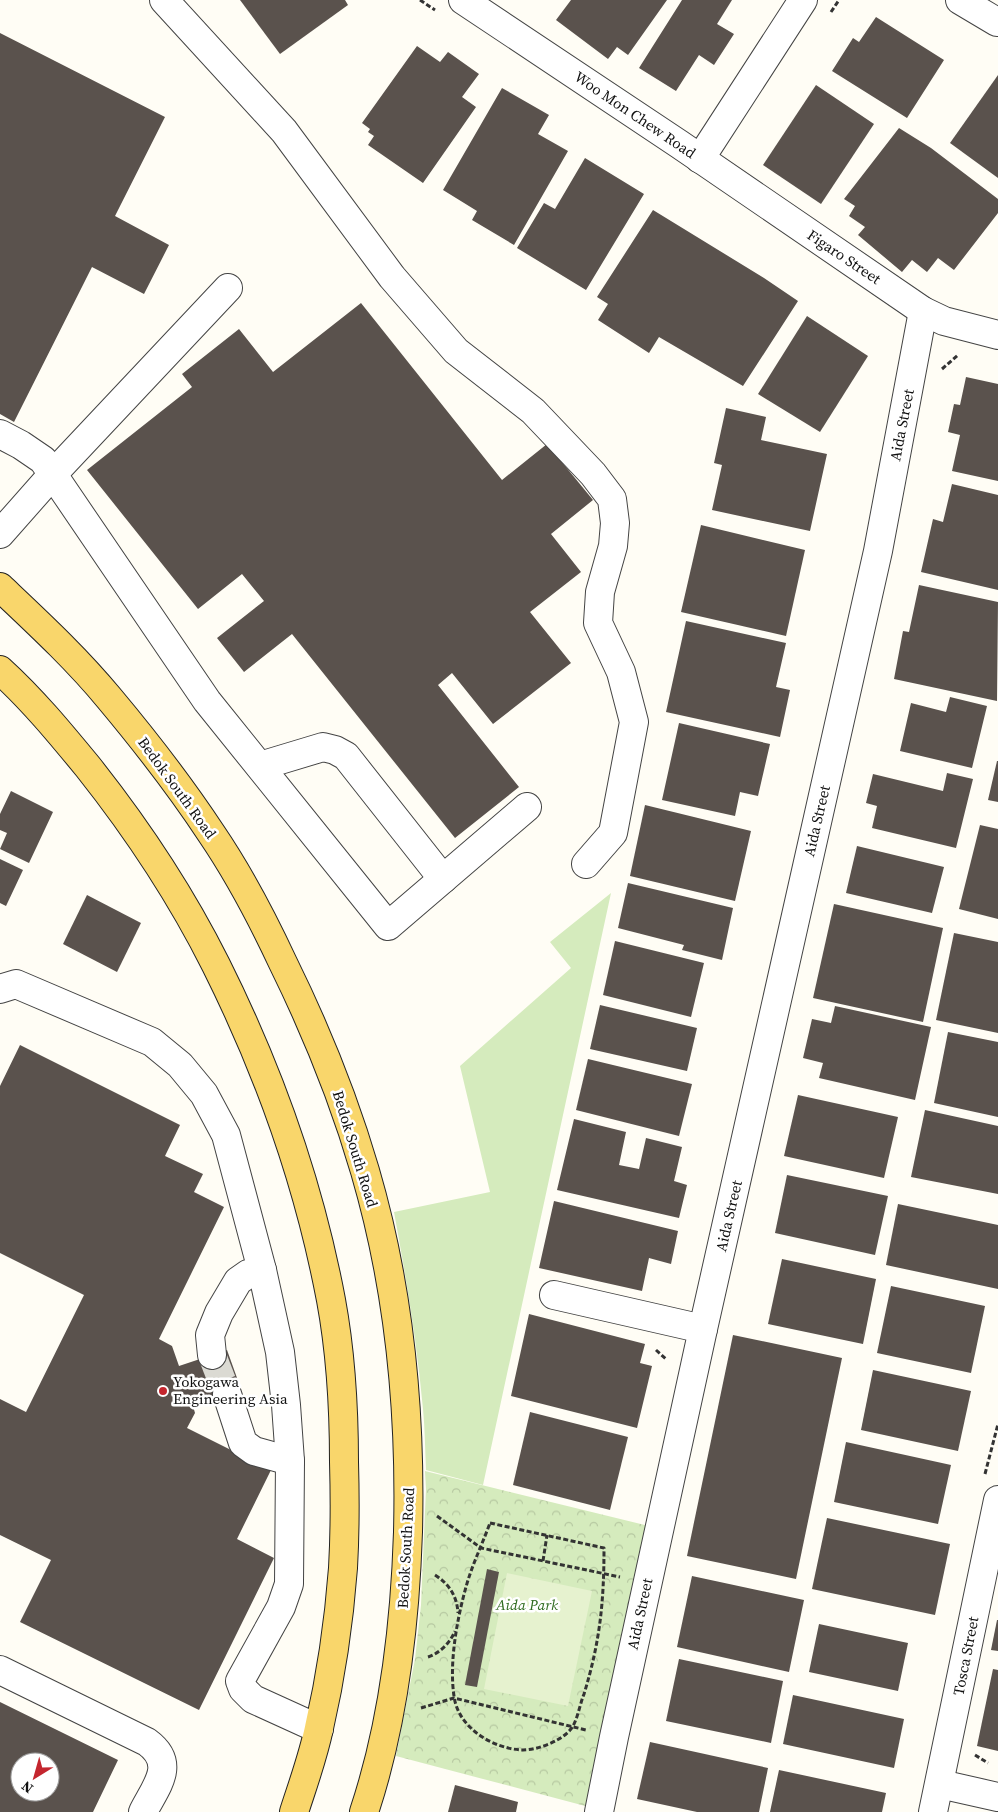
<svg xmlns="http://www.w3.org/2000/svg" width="998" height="1812" font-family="'Source Serif 4',serif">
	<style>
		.grass { fill: #d5ebbd }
		.park { fill: url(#park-crowns) }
		.pitch { fill: #e6f2cf }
		.building { fill: #5a524d; fill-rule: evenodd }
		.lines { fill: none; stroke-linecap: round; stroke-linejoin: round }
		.minor-tunnel { stroke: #dbdad3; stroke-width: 28; stroke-dasharray: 28 14; stroke-linecap: butt }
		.minor-casing { stroke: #444; stroke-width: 30 }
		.major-casing { stroke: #222; stroke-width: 30 }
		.path { stroke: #333; stroke-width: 3; stroke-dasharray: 5 2.5; stroke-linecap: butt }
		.minor { stroke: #fff; stroke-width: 28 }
		.major { stroke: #f9d66b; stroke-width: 28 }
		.poi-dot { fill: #c4262e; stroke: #fff; stroke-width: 2 }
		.labels { text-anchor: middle; stroke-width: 5; stroke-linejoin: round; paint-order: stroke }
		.street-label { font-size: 15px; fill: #111; stroke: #fff }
		.poi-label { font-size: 15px; fill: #111; stroke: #fff; text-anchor: start }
		.park-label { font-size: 15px; font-style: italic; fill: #2f6b1f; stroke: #fff }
	</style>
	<defs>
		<pattern id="park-crowns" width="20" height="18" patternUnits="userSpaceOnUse" patternTransform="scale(1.25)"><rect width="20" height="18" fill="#d5ebbd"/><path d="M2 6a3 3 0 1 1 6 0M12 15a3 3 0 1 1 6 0" fill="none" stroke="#b6c8a1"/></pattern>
	</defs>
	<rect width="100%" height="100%" fill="#fffdf5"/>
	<!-- grass -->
	<path class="grass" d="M611,893L483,1485L426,1470C425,1450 425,1429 423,1409C417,1343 406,1277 394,1212L490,1192L460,1066L571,968L550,942Z"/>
	<!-- park -->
	<polygon class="park" points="425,1471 653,1527 589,1807 396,1756 415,1659 421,1605 426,1489"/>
	<!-- pitch -->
	<polygon class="pitch" points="507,1573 592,1591 568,1706 484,1689"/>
	<!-- building -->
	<g class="building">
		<polygon points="240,0 345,0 348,5 280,54"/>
		<polygon points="571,0 667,0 628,55 617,47 608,59 556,20"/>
		<polygon points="682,0 732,0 717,24 734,34 714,65 699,55 676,91 639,68"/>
		<polygon points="876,17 944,60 907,118 832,71 853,38 859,42"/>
		<polygon points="0,33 165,117 115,216 169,245 144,294 92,267 14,422 0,414"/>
		<polygon points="417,46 440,62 448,52 479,74 462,97 476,107 423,183 368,145 374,136 368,132 370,129 362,123"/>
		<polygon points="998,75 998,178 950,143"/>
		<polygon points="816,85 874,124 821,204 763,165"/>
		<polygon points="502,88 549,115 538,134 568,151 514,245 472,220 477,211 443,190"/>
		<polygon points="899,128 931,148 998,199 998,213 954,270 938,258 927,272 912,260 902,272 858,235 865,227 849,216 855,206 844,199"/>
		<polygon points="585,158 644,194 586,290 517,248 544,203 555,209"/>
		<polygon points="653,210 764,278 798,301 743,386 659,337 649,353 598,320 608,304 597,297"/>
		<polygon points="361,303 502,480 547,444 593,500 551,534 581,572 530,612 571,663 493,724 452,673 438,685 519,787 455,838 292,634 244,672 217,638 264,601 242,574 198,609 87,470 192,387 182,374 239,329 273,372"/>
		<polygon points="807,316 868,356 820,432 758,394"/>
		<polygon points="966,377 998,384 998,481 952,471 960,435 948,432 954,404 960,405"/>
		<polygon points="726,408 766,417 761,440 827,454 810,531 712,510 722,465 714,463"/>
		<polygon points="952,484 998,495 998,590 921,572 933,519 943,522"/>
		<polygon points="701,525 805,550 786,636 681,612"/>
		<polygon points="919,585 998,602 997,701 894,679 903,631 909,632"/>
		<polygon points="686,621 786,643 776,687 790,690 780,737 666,712"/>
		<polygon points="950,697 987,706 972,768 900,751 911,703 946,712"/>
		<polygon points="679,723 770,744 758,796 740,792 735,816 662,800"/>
		<polygon points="997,761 998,761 998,802 988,800"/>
		<polygon points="947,773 973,779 956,848 872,828 877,806 866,803 873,774 943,791"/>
		<polygon points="11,791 53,812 29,863 0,849 7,833 0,830 0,814"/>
		<polygon points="645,805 751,831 735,901 630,876"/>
		<polygon points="980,825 998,829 998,919 959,909"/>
		<polygon points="857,846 944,867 932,913 846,893"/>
		<polygon points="0,859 23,870 6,906 0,903"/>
		<polygon points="628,883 733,908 722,960 682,950 684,945 618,928"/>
		<polygon points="87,895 141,923 117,972 63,944"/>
		<polygon points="834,904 943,928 923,1022 813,998"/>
		<polygon points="954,933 998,942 998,1033 936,1020"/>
		<polygon points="615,941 704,963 691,1017 603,995"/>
		<polygon points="600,1005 697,1028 687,1071 590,1049"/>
		<polygon points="835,1006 931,1027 915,1100 819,1078 823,1063 803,1058 812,1019 831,1023"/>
		<polygon points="948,1032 998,1042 998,1117 934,1103"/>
		<polygon points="20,1045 180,1125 165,1156 203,1174 194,1192 224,1207 159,1339 172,1346 179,1366 227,1350 241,1389 193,1406 195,1413 187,1428 271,1470 237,1539 274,1558 199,1710 20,1622 51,1560 0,1535 0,1399 26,1412 84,1295 0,1253 0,1086"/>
		<polygon points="588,1059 692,1084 679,1136 576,1110"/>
		<polygon points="798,1095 898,1117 884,1178 784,1156"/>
		<polygon points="925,1110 998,1126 998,1194 911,1177"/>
		<polygon points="574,1119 626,1132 619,1165 639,1169 646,1138 682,1147 674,1181 687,1185 679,1218 557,1190"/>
		<polygon points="787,1175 888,1196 875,1255 775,1233"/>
		<polygon points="554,1201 678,1231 671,1264 649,1258 642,1291 539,1268"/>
		<polygon points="898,1204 998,1225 998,1289 886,1265"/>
		<polygon points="782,1259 876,1279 863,1344 768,1324"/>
		<polygon points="891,1286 985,1306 971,1373 877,1353"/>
		<polygon points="529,1314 645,1344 640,1363 652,1366 637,1428 511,1396"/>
		<polygon points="733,1335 842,1358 796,1579 687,1556"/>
		<polygon points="873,1370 971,1391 958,1451 861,1430"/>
		<polygon points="530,1412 628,1437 610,1510 513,1485"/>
		<polygon points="846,1442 951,1465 938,1524 834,1502"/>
		<polygon points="827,1518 950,1544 935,1615 812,1589"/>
		<polygon points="487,1569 499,1572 477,1687 465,1685"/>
		<polygon points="692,1576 804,1600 789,1672 677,1647"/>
		<polygon points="997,1620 998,1620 998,1651 991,1650"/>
		<polygon points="819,1624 908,1643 898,1691 809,1672"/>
		<polygon points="679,1659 783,1681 771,1743 666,1721"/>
		<polygon points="993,1669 998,1670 998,1751 977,1746"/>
		<polygon points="793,1695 904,1719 894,1768 783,1744"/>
		<path d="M0,1702L118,1760L93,1812H0ZM20,1762H50V1792H20Z"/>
		<polygon points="650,1742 768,1768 759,1812 697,1812 637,1799"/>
		<polygon points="779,1770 886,1793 882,1812 770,1812"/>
		<polygon points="455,1785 518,1802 516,1812 448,1812"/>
	</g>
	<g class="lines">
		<!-- minor-tunnel -->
		<polyline class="minor-tunnel" points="212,1355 227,1394"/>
		<defs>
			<g id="minor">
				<polyline points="164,0 284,131 392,277 456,351 533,411 593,474 612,499 615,523 613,546 600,592 598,623 621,672 634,722 613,833 586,864"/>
				<polyline points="463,0 679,144 923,311 944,321 998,335"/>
				<polyline points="960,0 997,22"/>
				<polyline points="700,159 803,0"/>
				<polyline points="0,434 21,445 43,460 207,701 388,926 527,807"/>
				<polyline points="0,534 53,474 228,288"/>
				<polyline points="260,766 323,747 335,750 346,756 443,879"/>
				<polyline points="0,989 16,984 152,1042 180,1065 204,1094 226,1135 262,1270 280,1352 286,1405 290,1461 289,1584 281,1607 240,1681 243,1689 253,1699 319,1729"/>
				<polyline points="554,1295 703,1329"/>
				<polyline points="212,1355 210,1335 219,1313 238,1281 248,1274 262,1270"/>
				<polyline points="227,1394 243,1443 254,1451 290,1461"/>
				<path d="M0,1670L147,1742C177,1764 156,1786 143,1812"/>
				<polyline points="940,1784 998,1797"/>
				<polyline points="599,1812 614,1737 703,1329 878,551 923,311"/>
				<polyline points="933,1812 998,1500"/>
			</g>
			<g id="major">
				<path d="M0,587C37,622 76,658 109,698C145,741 180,786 211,833C239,874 262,918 283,963C316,1030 344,1099 365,1171C399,1287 411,1411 408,1532C405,1626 394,1722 364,1812"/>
				<path d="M0,670C32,699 60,733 88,767C138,830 180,893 216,965C269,1071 309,1184 331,1300C341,1354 344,1408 344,1462C345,1497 345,1533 343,1568C339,1621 331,1676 319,1728C313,1757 303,1784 294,1812"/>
			</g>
		</defs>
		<!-- minor casing -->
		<use href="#minor" class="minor-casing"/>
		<!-- major casing -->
		<use href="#major" class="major-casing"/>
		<!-- path -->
		<g class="path">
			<polyline points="420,0 435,10"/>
			<polyline points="831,12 839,0"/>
			<polyline points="942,369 958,355"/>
			<polyline points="656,1350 666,1359"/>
			<polyline points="985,1474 998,1424"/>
			<polyline points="437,1516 481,1548 620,1577"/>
			<path d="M490,1523L604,1548C604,1602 600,1642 584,1694C580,1704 578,1717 573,1726C565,1740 538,1750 523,1750C493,1749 458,1728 454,1696C449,1663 457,1619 466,1587C472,1565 482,1545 490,1523Z"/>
			<polyline points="543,1561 547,1535"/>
			<path d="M435,1575C449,1584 457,1596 458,1613"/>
			<path d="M428,1657C440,1653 450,1643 455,1631"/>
			<polyline points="421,1708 454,1698 586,1730"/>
			<polyline points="975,1755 988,1763"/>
		</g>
		<!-- minor -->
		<use href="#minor" class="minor"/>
		<!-- major -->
		<use href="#major" class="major"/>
	</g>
	<!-- markers -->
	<circle class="poi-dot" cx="163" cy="1391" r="5"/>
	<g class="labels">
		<!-- street labels -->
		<g class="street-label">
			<text transform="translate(635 115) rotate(34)" y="5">Woo Mon Chew Road</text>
			<text transform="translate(844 257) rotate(34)" y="5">Figaro Street</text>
			<text transform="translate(902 425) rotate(-79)" y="5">Aida Street</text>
			<text transform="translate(177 788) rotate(54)" y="5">Bedok South Road</text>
			<text transform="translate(817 821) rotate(-77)" y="5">Aida Street</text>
			<text transform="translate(355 1149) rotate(73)" y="5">Bedok South Road</text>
			<text transform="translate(729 1216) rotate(-77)" y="5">Aida Street</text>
			<text transform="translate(406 1548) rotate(-87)" y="5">Bedok South Road</text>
			<text transform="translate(640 1614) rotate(-78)" y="5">Aida Street</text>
			<text transform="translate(966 1656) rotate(-79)" y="5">Tosca Street</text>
		</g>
		<!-- poi labels -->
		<g class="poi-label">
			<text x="173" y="1387">Yokogawa<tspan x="173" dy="17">Engineering Asia</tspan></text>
		</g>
		<!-- park labels -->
		<g class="park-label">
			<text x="527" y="1610">Aida Park</text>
		</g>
	</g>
	<!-- north arrow -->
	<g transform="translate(35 1777) rotate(217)"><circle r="24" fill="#ffffff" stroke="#a0a0a0"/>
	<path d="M0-4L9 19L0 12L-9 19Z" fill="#c4262e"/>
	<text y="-8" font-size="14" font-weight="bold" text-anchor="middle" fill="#111111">N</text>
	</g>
</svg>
